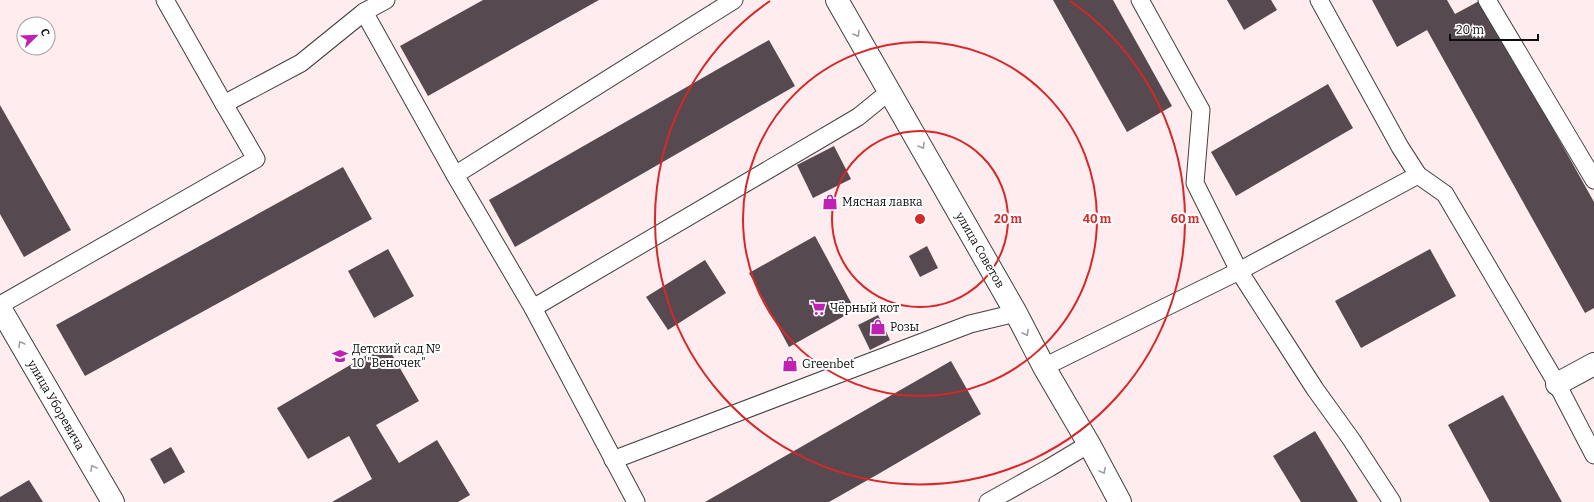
<svg xmlns="http://www.w3.org/2000/svg" width="1594" height="502" font-family="Bitter,serif">
	<style>
		.building { fill: #56494f }
		.lines { fill: none; stroke-linecap: round; stroke-linejoin: round }
		.service-casing { stroke: #404040; stroke-width: 19 }
		.minor-casing { stroke: #404040; stroke-width: 24 }
		.tertiary-casing { stroke: #404040; stroke-width: 24 }
		.service { stroke: #fff; stroke-width: 17 }
		.minor { stroke: #fff; stroke-width: 22 }
		.tertiary { stroke: #fff; stroke-width: 22 }
		.oneway { stroke: #9e9e9e }
		.ring { fill: none; stroke: #d62828; stroke-width: 2 }
		.labels { text-anchor: middle; stroke-width: 4; stroke-linejoin: round; paint-order: stroke }
		.poi-label { font-size: 12px; fill: #0d0d0d; stroke: #fff; text-anchor: start }
		.street-label { font-size: 12px; fill: #0d0d0d; stroke: #fff }
		.centre { fill: #d62828; stroke: #fff; stroke-width: 2 }
		.ring-label { font-size: 12px; text-anchor: middle; font-weight: bold; fill: #d62828; stroke: #fff; stroke-width: 4; stroke-linejoin: round; paint-order: stroke }
	</style>
	<rect width="100%" height="100%" fill="#ffecee"/>
	<!-- building -->
	<g class="building">
		<polygon points="483,0 599,0 428,96 400,46"/>
		<polygon points="1053,0 1113,0 1172,106 1127,132"/>
		<polygon points="1227,0 1271,0 1277,10 1244,30"/>
		<polygon points="1372,0 1447,0 1455,14 1481,0 1594,202 1594,308 1585,313 1427,30 1397,47"/>
		<polygon points="769,40 795,86 515,247 489,200"/>
		<polygon points="1328,84 1353,128 1236,196 1211,152"/>
		<polygon points="0,105 71,230 24,257 0,214"/>
		<polygon points="834,146 851,179 813,198 797,165"/>
		<polygon points="343,167 372,219 85,376 56,325"/>
		<polygon points="815,236 855,310 789,347 749,273"/>
		<polygon points="927,246 938,268 920,277 909,256"/>
		<polygon points="388,249 414,296 374,318 348,271"/>
		<polygon points="1430,249 1456,296 1361,348 1335,301"/>
		<polygon points="705,260 726,293 668,330 646,297"/>
		<polygon points="878,315 890,340 870,350 858,325"/>
		<polygon points="386,344 419,401 376,425 399,463 437,440 470,495 458,502 332,502 372,479 349,436 308,459 277,408"/>
		<polygon points="951,361 981,414 880,473 829,502 705,502"/>
		<polygon points="1503,395 1562,502 1490,502 1448,425"/>
		<polygon points="1315,431 1358,502 1301,502 1273,456"/>
		<polygon points="171,447 185,472 164,484 150,459"/>
		<polygon points="29,480 43,502 0,502 0,497"/>
	</g>
	<g class="lines">
		<defs>
			<g id="service">
				<polyline points="165,0 224,104 301,63 364,12 386,0"/>
				<polyline points="1140,0 1201,110 1195,183 1239,271 1315,389 1351,439 1392,502"/>
				<polyline points="1319,0 1400,147 1418,175 1445,194 1557,384 1594,455"/>
				<polyline points="1487,0 1594,180"/>
				<polyline points="364,12 455,175 533,308 636,502"/>
				<polyline points="455,175 734,0"/>
				<polyline points="0,305 256,159 224,104"/>
				<polyline points="533,308 858,117 890,91"/>
				<polyline points="1044,367 1239,271 1418,175"/>
				<polyline points="613,460 970,324 1016,313"/>
				<polyline points="988,502 1049,468 1089,444"/>
			</g>
			<polyline id="minor" points="1557,384 1594,364"/>
			<g id="tertiary">
				<polyline points="837,0 1016,313 1044,367 1089,444 1120,502"/>
				<polyline points="0,308 113,502"/>
			</g>
		</defs>
		<!-- service casing -->
		<use href="#service" class="service-casing"/>
		<!-- minor casing -->
		<use href="#minor" class="minor-casing"/>
		<!-- tertiary casing -->
		<use href="#tertiary" class="tertiary-casing"/>
		<!-- service -->
		<use href="#service" class="service"/>
		<!-- minor -->
		<use href="#minor" class="minor"/>
		<!-- tertiary -->
		<use href="#tertiary" class="tertiary"/>
	</g>
	<!-- one-way arrows -->
	<defs><path id="oneway-chevron" d="M-2-3.5L2.5 0L-2 3.5" fill="none" stroke-width="1.6" stroke-linecap="round" stroke-linejoin="round"/></defs>
	<g class="oneway">
		<use href="#oneway-chevron" transform="translate(857 34) rotate(60)"/>
		<use href="#oneway-chevron" transform="translate(922 146) rotate(60)"/>
		<use href="#oneway-chevron" transform="translate(1026 333) rotate(63)"/>
		<use href="#oneway-chevron" transform="translate(21 344) rotate(-120)"/>
		<use href="#oneway-chevron" transform="translate(93 468) rotate(-120)"/>
		<use href="#oneway-chevron" transform="translate(1103 471) rotate(62)"/>
	</g>
	<!-- distance rings -->
	<g class="ring">
		<circle cx="920" cy="219" r="88"/>
		<circle cx="920" cy="219" r="177"/>
		<path d="M1070 1A265 265 0 1 1 770 1"/>
	</g>
	<!-- icons -->
	<defs>
		<symbol id="shop-bare" viewBox="-9 -9 18 18"><path d="M-5-2.5h2.3a2.7 3.5 0 0 1 5.4 0H5L5.5 6h-11ZM-1.5-2.5h3a1.5 2.3 0 0 0-3 0Z" fill="#c021b2" stroke="#fff" stroke-width="2.5" paint-order="stroke"/></symbol>
		<symbol id="supermarket-bare" viewBox="-9 -9 18 18"><path d="M-6-5.5h2.5l.6 2H6L4.5 2H-2.5L-4.4-4H-6ZM-1.5 3.2a1.3 1.3 0 1 0 .1 0ZM3 3.2a1.3 1.3 0 1 0 .1 0Z" fill="#c021b2" stroke="#fff" stroke-width="2.5" paint-order="stroke"/></symbol>
		<symbol id="school-bare" viewBox="-9 -9 18 18"><path d="M0-5L7-2L0 1L-7-2ZM-4 1L0 2.5L4 1V4Q0 6-4 4Z" fill="#c021b2" stroke="#fff" stroke-width="2.5" paint-order="stroke"/></symbol>
	</defs>
	<g fill-rule="evenodd">
		<use href="#shop-bare" x="819" y="191" width="22" height="22"/>
		<use href="#supermarket-bare" x="807" y="297" width="22" height="22"/>
		<use href="#shop-bare" x="867" y="316" width="22" height="22"/>
		<use href="#school-bare" x="329" y="345" width="22" height="22"/>
		<use href="#shop-bare" x="779" y="353" width="22" height="22"/>
	</g>
	<g class="labels">
		<!-- poi labels -->
		<g class="poi-label">
			<text x="842" y="206">Мясная лавка</text>
			<text x="830" y="312">Чёрный кот</text>
			<text x="890" y="331">Розы</text>
			<text x="352" y="353">Детский сад №<tspan x="352" dy="14">10 "Веночек"</tspan></text>
			<text x="802" y="368">Greenbet</text>
		</g>
		<!-- street labels -->
		<g class="street-label">
			<text transform="translate(980 250) rotate(60)" y="4">улица Советов</text>
			<text transform="translate(56 405) rotate(60)" y="4">улица Уборевича</text>
		</g>
	</g>
	<circle cx="920" cy="219" r="6" class="centre"/>
	<g class="ring-label">
		<text x="1008" y="223">20 m</text>
		<text x="1097" y="223">40 m</text>
		<text x="1185" y="223">60 m</text>
	</g>
	<!-- north arrow -->
	<g transform="translate(36 36) rotate(67)"><circle r="19" fill="#ffffff" stroke="#9e9e9e"/>
	<path d="M0-3L7 15L0 10L-7 15Z" fill="#c021b2"/>
	<text y="-6" font-size="11" font-weight="bold" text-anchor="middle" fill="#0d0d0d">С</text>
	</g>
	<!-- scale -->
	<path d="M1450 34v6h88v-6" fill="none" stroke="#0d0d0d" stroke-width="2"/>
	<text x="1456" y="34" font-size="12" fill="#0d0d0d" stroke="#ffffff" stroke-width="3" paint-order="stroke">20 m</text>
</svg>
